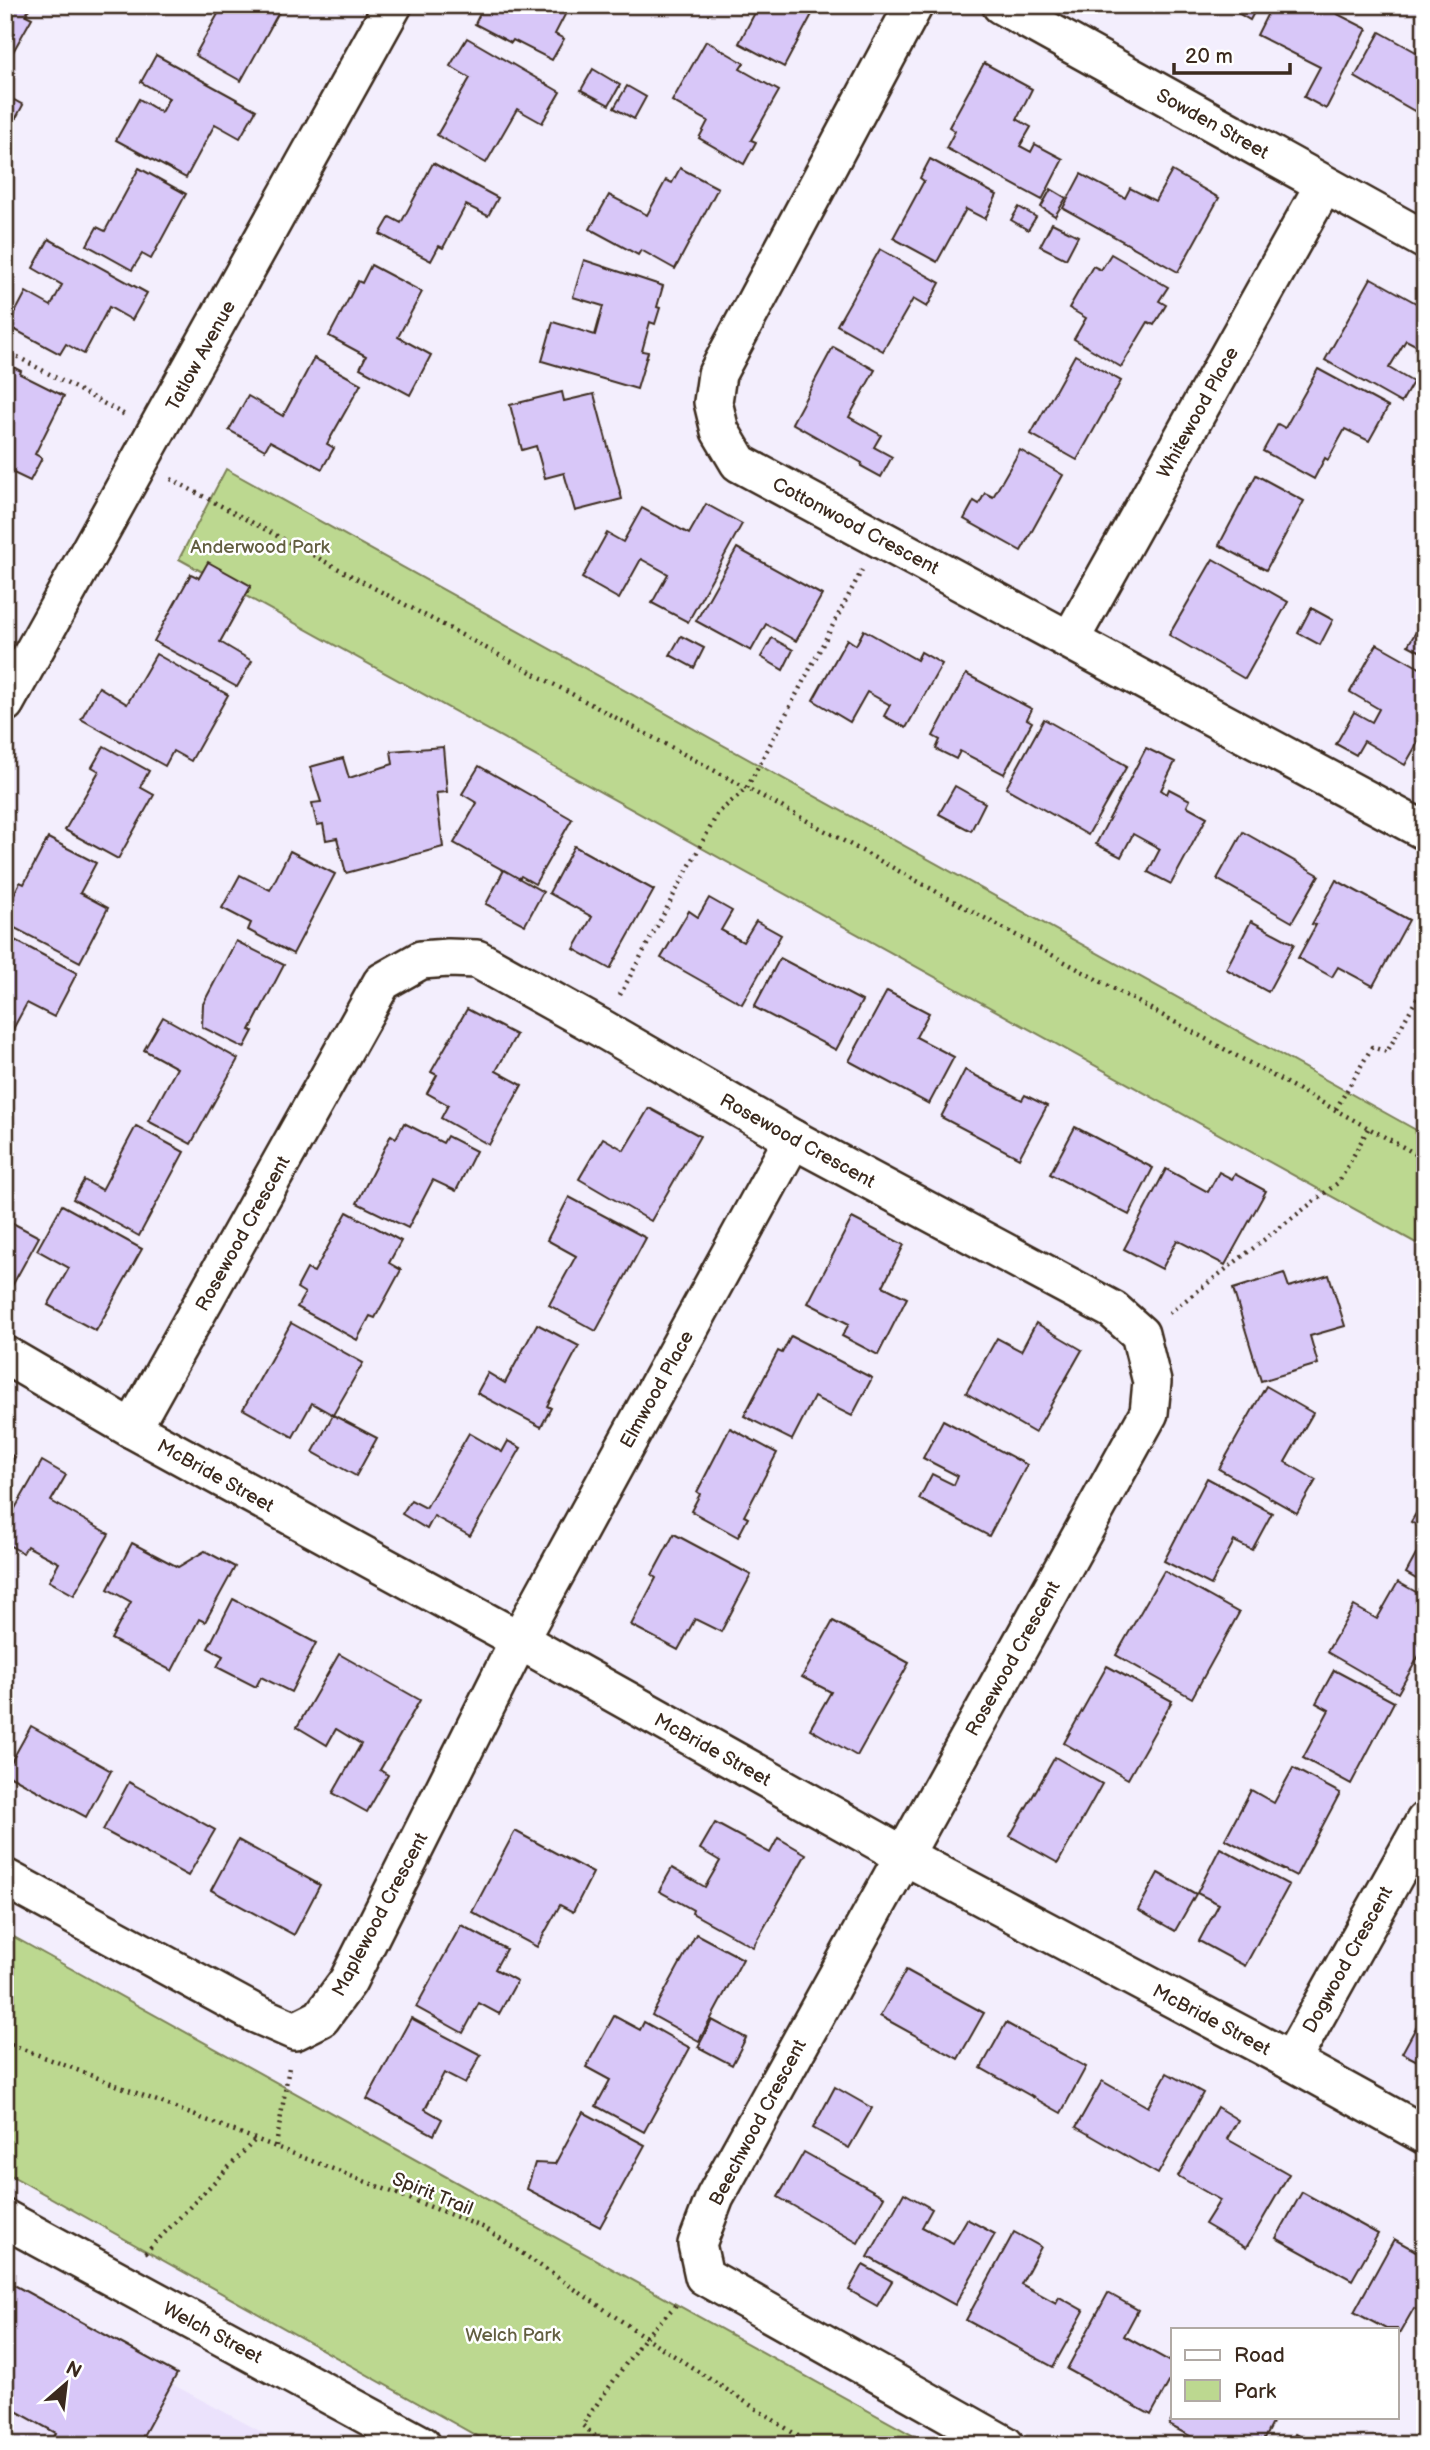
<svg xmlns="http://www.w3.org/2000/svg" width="1430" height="2450" font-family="'Balsamiq Sans',sans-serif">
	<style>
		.built { fill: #ebe2fc }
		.green { fill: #bcd890; stroke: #7c8157; stroke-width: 2 }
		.building { fill: #d8c7f8; stroke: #3b2a1e; stroke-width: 2 }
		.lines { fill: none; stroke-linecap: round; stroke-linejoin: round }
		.minor-casing { stroke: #3b2a1e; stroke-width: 42 }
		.path { stroke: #3b2a1e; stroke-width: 4.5; stroke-dasharray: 2 5; stroke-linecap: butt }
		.minor { stroke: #fff; stroke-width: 37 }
		.labels { text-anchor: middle; stroke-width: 5; stroke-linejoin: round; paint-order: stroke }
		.street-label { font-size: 19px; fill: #3b2a1e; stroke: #fff }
		.park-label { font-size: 19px; fill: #625e40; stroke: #fff }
	</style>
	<rect width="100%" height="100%" fill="#f3eefd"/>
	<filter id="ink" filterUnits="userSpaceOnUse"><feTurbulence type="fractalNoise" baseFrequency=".0143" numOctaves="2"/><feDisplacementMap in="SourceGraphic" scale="14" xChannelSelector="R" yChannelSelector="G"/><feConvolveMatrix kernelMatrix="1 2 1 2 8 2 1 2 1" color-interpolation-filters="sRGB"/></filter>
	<g filter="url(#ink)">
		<!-- built -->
		<polygon class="built" points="5,2295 286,2445 5,2445"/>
		<!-- green -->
		<g class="green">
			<polygon points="226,469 1425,1135 1425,1248 179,559"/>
			<polygon points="5,1932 930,2445 493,2445 5,2172"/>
		</g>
		<!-- building -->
		<g class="building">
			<polygon points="5,5 31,5 26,15 32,18 5,66"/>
			<polygon points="223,5 266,5 279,12 241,81 195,55"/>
			<polygon points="484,5 496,5 502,9 504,5 570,5 555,34 564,39 552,60 513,40 511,43 475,24"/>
			<polygon points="759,5 817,5 784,67 739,43"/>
			<polygon points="1224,5 1258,5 1250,20"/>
			<polygon points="1272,5 1320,5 1367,29 1326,109 1304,97 1320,67 1257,35"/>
			<polygon points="1380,32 1425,57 1425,117 1355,77"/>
			<polygon points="467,38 560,92 542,123 517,109 486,163 437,135 470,78 450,66"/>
			<polygon points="706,41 744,63 740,69 779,91 751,140 756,142 744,164 699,138 708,121 672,101"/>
			<polygon points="156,55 256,110 240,138 215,124 186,178 116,140 139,99 161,112 169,98 141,82"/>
			<polygon points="984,63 1032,89 1017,119 1031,127 1020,146 1031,152 1035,144 1063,159 1042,200 946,148 955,131 949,127"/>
			<polygon points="593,69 620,85 609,105 581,90"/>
			<polygon points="627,86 646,97 634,119 614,108"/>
			<polygon points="5,95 23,105 9,131 5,132"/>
			<polygon points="930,159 997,195 985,219 966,209 937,262 893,238 924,181 920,178"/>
			<polygon points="433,163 498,198 488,216 466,205 443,248 439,246 431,261 380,234 390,217 401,223"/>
			<polygon points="139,168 186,194 151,259 142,254 132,270 87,245 97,227 105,231"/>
			<polygon points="680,168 718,188 675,269 641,250 638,255 590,229 609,195 647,215 666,180 672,183"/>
			<polygon points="1172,171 1219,198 1178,272 1063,208 1081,174 1125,198 1130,188 1155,201"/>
			<polygon points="1051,189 1066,198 1055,216 1041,207"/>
			<polygon points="1019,207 1036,217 1028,230 1011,220"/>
			<polygon points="1052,223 1078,236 1066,259 1040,246"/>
			<polygon points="49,239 147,293 132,320 109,307 84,354 66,344 60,354 8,326 26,292 51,306 62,285 33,268"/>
			<polygon points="880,249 940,283 927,307 913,299 883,351 837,325"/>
			<polygon points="1111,254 1168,287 1159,301 1166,305 1154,325 1148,322 1121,367 1074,339 1086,318 1069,308 1093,266 1101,270"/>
			<polygon points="584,260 663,286 657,307 660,308 655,324 650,322 642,351 648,352 637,389 542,361 553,322 595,335 603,306 573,297"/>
			<polygon points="371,265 422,292 398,337 431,355 410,395 360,368 366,356 329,336 358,281 362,283"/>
			<polygon points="1371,278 1425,308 1425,350 1406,340 1389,368 1413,382 1401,403 1325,360"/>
			<polygon points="833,347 875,370 849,417 881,435 874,447 892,457 881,477 861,466 862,463 792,423"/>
			<polygon points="1075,355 1121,381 1077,460 1031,434"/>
			<polygon points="314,358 361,384 327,444 334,448 322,469 270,441 265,450 229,430 248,396 283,416"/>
			<polygon points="5,363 21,371 20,374 64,396 35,454 42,458 30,481 5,469"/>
			<polygon points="1318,369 1388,407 1369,441 1345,429 1328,460 1325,458 1314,479 1263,451 1278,424 1285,428"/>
			<polygon points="562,392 564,401 594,394 622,499 575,511 564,473 545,478 536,446 522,450 510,405"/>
			<polygon points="1020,450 1063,475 1021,551 964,519 974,501 979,504 985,493 993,497"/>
			<polygon points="1256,475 1304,501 1266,570 1219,545"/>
			<polygon points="706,504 742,524 688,622 652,603 668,574 641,559 619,599 582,578 607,533 623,542 642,508 689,534"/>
			<polygon points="737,548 822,595 796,641 766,624 751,651 696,621"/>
			<polygon points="1213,559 1288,602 1245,679 1169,635"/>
			<polygon points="208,562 251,586 220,642 252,661 237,687 154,641 191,574 199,578"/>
			<polygon points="1311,608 1333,620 1320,645 1298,633"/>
			<polygon points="1425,617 1425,654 1408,645"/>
			<polygon points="864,630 917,660 921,652 942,664 906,728 884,716 890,705 867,692 850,722 813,700 847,639 856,645"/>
			<polygon points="681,636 704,648 694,668 670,655"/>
			<polygon points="772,638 793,650 783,670 761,657"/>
			<polygon points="1377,644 1425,671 1425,730 1405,765 1364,741 1356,755 1336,744 1354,712 1372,722 1379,709 1350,692"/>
			<polygon points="156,654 228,695 191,761 173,751 165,766 81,719 99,687 127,704"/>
			<polygon points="966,674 1032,709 1027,719 1032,722 1004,774 960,751 956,759 936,749 940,740 933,736"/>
			<polygon points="1044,719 1127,766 1088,835 1006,788"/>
			<polygon points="104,746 149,771 140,787 154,795 118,859 65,830 99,771 92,767"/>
			<polygon points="443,747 447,792 436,793 443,847 346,873 337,838 326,840 323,824 317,825 312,803 321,802 310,767 343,758 349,778 393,764 391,751"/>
			<polygon points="1146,748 1175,762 1161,790 1167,794 1169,789 1190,800 1187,806 1207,817 1171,884 1148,872 1160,849 1133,834 1121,857 1096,844"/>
			<polygon points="479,766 572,819 535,884 521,876 519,879 454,843 477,803 462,794"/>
			<polygon points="955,786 985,803 971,831 939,814"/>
			<polygon points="1243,832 1319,875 1292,922 1217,879"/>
			<polygon points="48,838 96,863 80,893 108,908 80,962 5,923 5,897 11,900 20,882 24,884"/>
			<polygon points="574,846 654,890 610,969 574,949 592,917 549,893"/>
			<polygon points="290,851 335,874 293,954 248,930 251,923 222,908 240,875 270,890"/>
			<polygon points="504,870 543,892 525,925 486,904"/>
			<polygon points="1336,880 1409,920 1373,986 1338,967 1332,977 1298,958 1316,925 1312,924"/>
			<polygon points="709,898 732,911 721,930 743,942 756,921 781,935 742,1004 661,958 689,911 698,917"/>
			<polygon points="1251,921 1294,944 1268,992 1226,969"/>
			<polygon points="5,935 77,973 54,1017 27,1003 5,1044"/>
			<polygon points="236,941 284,965 250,1030 253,1031 244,1048 202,1027 203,1004"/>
			<polygon points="780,958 862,1001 836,1050 754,1007"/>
			<polygon points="887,991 929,1013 916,1037 954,1057 929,1104 849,1061"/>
			<polygon points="467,1009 516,1035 496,1071 522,1085 489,1145 441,1118 448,1105 427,1093 437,1075 431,1072"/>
			<polygon points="163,1017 238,1059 191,1144 148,1121 177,1068 144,1050"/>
			<polygon points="965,1070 1022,1100 1025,1095 1047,1106 1019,1158 941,1117"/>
			<polygon points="649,1108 700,1136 651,1221 579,1179 603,1138 624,1150"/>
			<polygon points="404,1123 443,1143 447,1136 476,1151 456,1191 433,1180 408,1228 357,1203 391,1135 396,1138"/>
			<polygon points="136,1126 184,1152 139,1236 73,1199 84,1180 102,1190"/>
			<polygon points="1075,1127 1153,1168 1129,1215 1050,1174"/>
			<polygon points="1166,1169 1208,1192 1219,1172 1232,1179 1235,1174 1266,1191 1225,1265 1177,1240 1162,1269 1124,1249"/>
			<polygon points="569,1197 646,1238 596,1331 549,1305 576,1256 547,1240"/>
			<polygon points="62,1205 142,1249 96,1331 48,1305 69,1268 37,1250"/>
			<polygon points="347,1212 401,1241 389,1263 401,1270 375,1318 370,1316 357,1340 297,1307 305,1293 297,1288 307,1269 314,1272"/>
			<polygon points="852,1218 904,1245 883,1286 907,1298 878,1355 842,1336 849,1324 808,1303"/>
			<polygon points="5,1219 39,1237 12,1286 5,1282"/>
			<polygon points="1284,1273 1289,1287 1329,1275 1345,1326 1310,1336 1318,1364 1261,1381 1233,1289"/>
			<polygon points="291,1323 363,1363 333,1415 312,1403 293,1437 243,1409"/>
			<polygon points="1036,1323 1082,1350 1035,1433 966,1393 997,1338 1021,1351"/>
			<polygon points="537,1324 579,1346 547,1406 551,1408 541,1427 477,1393 488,1373 505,1383"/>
			<polygon points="791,1336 872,1378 852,1416 814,1397 792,1440 744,1416 778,1351 782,1353"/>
			<polygon points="1266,1386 1313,1413 1285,1462 1316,1480 1297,1513 1219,1469"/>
			<polygon points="333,1415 377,1438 356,1476 313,1452"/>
			<polygon points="943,1420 1027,1465 989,1536 919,1499 932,1474 954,1485 958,1476 923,1458"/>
			<polygon points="730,1428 777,1453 744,1516 748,1518 738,1537 691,1511 700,1494 697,1492"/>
			<polygon points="469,1433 502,1452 508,1441 521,1448 470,1536 434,1516 427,1529 402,1514 411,1500 426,1508"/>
			<polygon points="5,1452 15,1457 5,1475"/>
			<polygon points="42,1461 66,1475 51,1501 109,1534 74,1595 49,1581 59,1563 27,1546 23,1553 5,1543 5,1526"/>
			<polygon points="1207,1478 1272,1513 1252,1550 1234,1541 1211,1585 1164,1561"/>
			<polygon points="1425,1498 1425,1530 1411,1522"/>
			<polygon points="674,1534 751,1575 721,1632 695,1619 678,1650 631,1625 656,1578 652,1575"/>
			<polygon points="1425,1538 1425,1584 1406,1573"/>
			<polygon points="132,1543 178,1567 205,1551 235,1567 205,1622 199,1619 172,1671 111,1639 131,1602 108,1589"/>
			<polygon points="1164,1571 1239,1613 1192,1698 1116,1655"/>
			<polygon points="1398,1582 1425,1597 1425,1645 1398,1693 1327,1652 1354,1606 1377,1619"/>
			<polygon points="233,1599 316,1643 291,1692 261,1677 256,1687 217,1667 223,1656 208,1648"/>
			<polygon points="833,1621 909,1663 857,1756 810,1729 831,1692 802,1677"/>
			<polygon points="339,1654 420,1700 380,1770 388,1775 367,1812 333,1793 361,1744 336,1729 327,1745 297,1727"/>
			<polygon points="1107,1666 1172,1701 1128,1779 1064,1743"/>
			<polygon points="1334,1670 1394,1702 1351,1784 1303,1758 1329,1710 1316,1703"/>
			<polygon points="5,1711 15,1715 5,1733"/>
			<polygon points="31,1726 111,1771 86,1817 5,1773"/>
			<polygon points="1055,1757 1102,1784 1058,1863 1010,1836"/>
			<polygon points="1293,1768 1340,1793 1296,1876 1225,1839 1251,1790 1274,1803"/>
			<polygon points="129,1782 215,1830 188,1876 103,1830"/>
			<polygon points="715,1823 770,1853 778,1838 806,1854 753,1947 692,1913 693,1910 659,1891 672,1868 705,1887 720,1861 700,1849"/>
			<polygon points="515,1831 593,1873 573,1912 560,1905 537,1947 472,1912"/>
			<polygon points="238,1840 320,1885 294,1935 211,1890"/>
			<polygon points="1220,1848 1289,1885 1245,1966 1199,1941 1219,1904 1197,1893"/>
			<polygon points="1158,1873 1196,1894 1175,1931 1138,1910"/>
			<polygon points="461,1925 506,1949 495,1969 517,1981 499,2014 479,2003 463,2033 416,2007"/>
			<polygon points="696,1934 743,1959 699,2041 652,2015"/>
			<polygon points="906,1970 984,2013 958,2059 880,2016"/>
			<polygon points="1425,2011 1425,2065 1402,2053"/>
			<polygon points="614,2016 640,2030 644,2022 690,2048 644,2132 596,2106 610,2080 586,2067"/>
			<polygon points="411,2018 481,2055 465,2084 444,2073 425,2109 442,2119 434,2135 367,2099"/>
			<polygon points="712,2020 746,2038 732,2065 698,2047"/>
			<polygon points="1006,2023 1086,2067 1061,2113 981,2068"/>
			<polygon points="1167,2073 1203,2093 1158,2174 1076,2127 1102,2081 1148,2107"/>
			<polygon points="835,2087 872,2108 849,2148 813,2128"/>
			<polygon points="1217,2107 1238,2120 1227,2139 1289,2174 1246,2248 1205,2224 1220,2200 1178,2176"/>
			<polygon points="583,2112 645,2145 600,2227 527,2189 535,2163 555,2164"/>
			<polygon points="804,2152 884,2197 858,2243 778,2197"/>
			<polygon points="1302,2192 1378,2234 1352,2280 1276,2238"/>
			<polygon points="904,2193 932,2209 922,2227 953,2243 967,2219 995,2234 955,2305 868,2257"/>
			<polygon points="1014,2232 1041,2247 1021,2284 1056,2303 1059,2297 1084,2311 1053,2367 966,2320"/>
			<polygon points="1394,2239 1425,2256 1425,2314 1414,2308 1398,2336 1397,2329 1386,2329 1354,2312"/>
			<polygon points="863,2265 892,2281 877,2306 849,2290"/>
			<polygon points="5,2280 177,2374 138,2445 50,2445 56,2433 5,2405"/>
			<polygon points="1108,2293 1138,2310 1124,2336 1173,2363 1173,2375 1151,2415 1067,2369"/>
			<polygon points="1173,2417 1265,2417 1273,2421 1261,2445 1207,2445 1169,2425"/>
			<polygon points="1295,2434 1315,2445 1289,2445"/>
		</g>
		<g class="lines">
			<defs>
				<g id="minor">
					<polyline points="914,5 717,374 713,402 720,431 739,463 1425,831"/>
					<polyline points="1001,5 1425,240"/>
					<polyline points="1070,640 1324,185"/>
					<polyline points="5,703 393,5"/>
					<polyline points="5,1355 132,1429 519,1640 903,1855 1291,2061 1425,2135"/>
					<polyline points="132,1429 382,982 421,960 448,958 477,959 601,1028 793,1139 1113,1310 1140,1334 1152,1382 1149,1413 715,2197 697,2244 704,2276 1005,2445"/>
					<polyline points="5,1878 256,2014 295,2031 321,2018 348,1981 519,1640 793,1139"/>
					<polyline points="1291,2061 1425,1821"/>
					<polyline points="5,2219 422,2445"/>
				</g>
			</defs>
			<!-- minor casing -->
			<use href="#minor" class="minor-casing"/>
			<!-- path -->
			<g class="path">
				<polyline points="5,350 125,415"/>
				<polyline points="171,479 747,788 1425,1159"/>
				<polyline points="620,995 718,813 747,788 862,570"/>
				<polyline points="1336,1109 1372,1047 1387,1052 1425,984"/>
				<polyline points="1169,1313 1339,1182 1368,1129"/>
				<polyline points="5,2042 485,2228 645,2337 812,2445"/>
				<polyline points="276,2146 289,2067"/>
				<polyline points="145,2253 257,2138"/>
				<polyline points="606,2445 582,2425 645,2337 679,2302"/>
			</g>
			<!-- minor -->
			<use href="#minor" class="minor"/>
		</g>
	</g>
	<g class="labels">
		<!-- street labels -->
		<g class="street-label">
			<text transform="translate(1213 123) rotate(29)" y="7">Sowden Street</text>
			<text transform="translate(200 355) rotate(-61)" y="7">Tatlow Avenue</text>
			<text transform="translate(1197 412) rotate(-61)" y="7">Whitewood Place</text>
			<text transform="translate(856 525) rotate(28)" y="7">Cottonwood Crescent</text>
			<text transform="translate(798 1140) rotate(29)" y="7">Rosewood Crescent</text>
			<text transform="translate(242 1233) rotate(-61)" y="7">Rosewood Crescent</text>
			<text transform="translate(656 1389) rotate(-61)" y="7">Elmwood Place</text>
			<text transform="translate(216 1475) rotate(29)" y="7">McBride Street</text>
			<text transform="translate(1012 1658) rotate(-61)" y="7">Rosewood Crescent</text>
			<text transform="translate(713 1749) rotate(29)" y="7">McBride Street</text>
			<text transform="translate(379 1914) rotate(-62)" y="7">Maplewood Crescent</text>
			<text transform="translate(1347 1959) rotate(-61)" y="7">Dogwood Crescent</text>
			<text transform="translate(1212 2019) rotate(28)" y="7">McBride Street</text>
			<text transform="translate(757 2122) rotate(-62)" y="7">Beechwood Crescent</text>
			<text transform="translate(433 2193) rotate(22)" y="7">Spirit Trail</text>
			<text transform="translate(213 2332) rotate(28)" y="7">Welch Street</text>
		</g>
		<!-- park labels -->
		<g class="park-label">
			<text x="260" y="553">Anderwood Park</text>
			<text x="513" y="2341">Welch Park</text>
		</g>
	</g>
	<!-- margin -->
	<rect width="1430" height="2450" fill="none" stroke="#fff" stroke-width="28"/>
	<rect x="14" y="14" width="1402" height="2422" fill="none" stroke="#3b2a1e" stroke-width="2.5" filter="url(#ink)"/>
	<!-- legend -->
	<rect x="1171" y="2328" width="228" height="91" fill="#ffffff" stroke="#b1aaa5" stroke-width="2"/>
	<rect x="1185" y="2350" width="35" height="10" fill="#ffffff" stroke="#b1aaa5" stroke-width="2"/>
	<text x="1234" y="2362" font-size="21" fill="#3b2a1e">Road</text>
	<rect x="1185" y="2380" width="35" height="21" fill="#bcd890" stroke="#b1aaa5" stroke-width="2"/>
	<text x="1234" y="2398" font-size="21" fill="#3b2a1e">Park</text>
	<!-- north arrow -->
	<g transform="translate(66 2384) rotate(28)" stroke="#ffffff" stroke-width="5" paint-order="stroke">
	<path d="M0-5L12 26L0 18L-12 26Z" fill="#3b2a1e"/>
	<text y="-10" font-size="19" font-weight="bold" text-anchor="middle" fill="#3b2a1e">N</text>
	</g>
	<!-- scale -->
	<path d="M1174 63v10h116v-10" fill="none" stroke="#3b2a1e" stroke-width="3.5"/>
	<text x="1185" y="63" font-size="21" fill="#3b2a1e" stroke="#ffffff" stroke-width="5" paint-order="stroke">20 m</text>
</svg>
